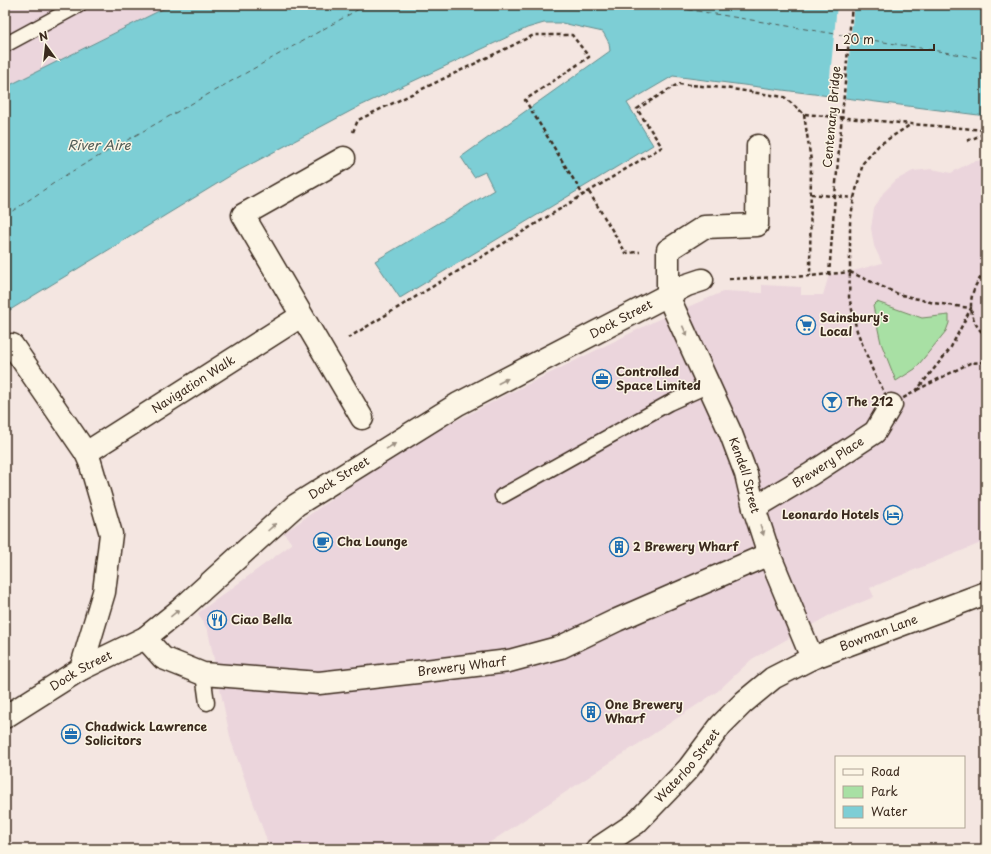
<svg xmlns="http://www.w3.org/2000/svg" width="991" height="854" font-family="'Playpen Sans',sans-serif">
	<style>
		.built { fill: #ebd5dc }
		.green { fill: #a8e0a4; stroke: #728561 }
		.water { fill: #7dced5; stroke: #638c8c }
		.pier { fill: #f4e6e1 }
		.lines { fill: none; stroke-linecap: round; stroke-linejoin: round }
		.ferry { stroke: #4f5b55; stroke-width: 1; stroke-dasharray: 5 4; stroke-linecap: butt }
		.lane-casing { stroke: #3b2a1e; stroke-width: 17 }
		.street-casing { stroke: #3b2a1e; stroke-width: 25 }
		.path { stroke: #3b2a1e; stroke-width: 2.5; stroke-dasharray: 4 3; stroke-linecap: butt }
		.lane { stroke: #fcf5e5; stroke-width: 14 }
		.street { stroke: #fcf5e5; stroke-width: 22 }
		.path-bridge { stroke: #3b2a1e; stroke-width: 2.5; stroke-dasharray: 4 3; stroke-linecap: butt }
		.oneway { fill: #9c9082 }
		.labels { text-anchor: middle; stroke-width: 3; stroke-linejoin: round; paint-order: stroke }
		.street-label { font-size: 12px; fill: #3b2a1e; stroke: #fcf5e5 }
		.poi-label { font-size: 12px; font-weight: bold; fill: #3b2a1e; stroke: #fcf5e5; text-anchor: start }
		.water-label { font-size: 13px; font-style: italic; fill: #4f5b55; stroke: #fcf5e5 }
	</style>
	<rect width="100%" height="100%" fill="#f4e6e1"/>
	<filter id="ink" filterUnits="userSpaceOnUse"><feTurbulence type="fractalNoise" baseFrequency=".025" numOctaves="2"/><feDisplacementMap in="SourceGraphic" scale="8" xChannelSelector="R" yChannelSelector="G"/><feConvolveMatrix kernelMatrix="1 2 1 2 8 2 1 2 1" color-interpolation-filters="sRGB"/></filter>
	<g filter="url(#ink)">
		<!-- built -->
		<g class="built">
			<polygon points="5,5 171,5 12,84 5,89"/>
			<polygon points="986,159 986,541 870,588 874,597 828,616 752,659 718,691 480,849 270,849 231,741 208,631 198,613 292,544 284,533 354,483 438,430 502,397 657,320 725,291 762,293 762,285 801,287 801,295 823,295 829,275 850,272 882,263 874,246 871,228 874,209 883,193 896,180 913,171 932,169 951,173 971,162"/>
		</g>
		<!-- green -->
		<polygon class="green" points="877,302 922,318 949,315 949,323 946,331 915,369 896,381 881,343 873,306"/>
		<!-- water -->
		<polygon class="water" points="171,5 986,5 986,116 673,76 627,103 653,145 400,298 375,261 494,190 485,172 474,177 461,157 610,51 609,43 603,32 562,23 544,23 527,28 360,106 238,171 5,313 5,89 12,84"/>
		<!-- pier -->
		<polygon class="pier" points="837,5 854,5 845,99 828,97"/>
		<g class="lines">
			<!-- ferry -->
			<g class="ferry">
				<polyline points="661,5 986,59"/>
				<polyline points="5,216 69,173 366,5"/>
			</g>
			<defs>
				<g id="lane">
					<polyline points="5,45 79,5"/>
					<polyline points="502,496 669,403 709,385"/>
					<polyline points="203,674 207,703"/>
				</g>
				<g id="street">
					<path id="s1" d="M758,146L757,225L704,227L668,250V296L731,434L746,474L754,508L769,554L812,658"/>
					<polyline points="344,158 243,215 362,418"/>
					<polyline points="12,345 86,453"/>
					<path id="s2" d="M754,508L811,474L875,432L891,405"/>
					<path id="s3" d="M145,638L163,658L203,674L319,683L417,672L509,661L561,647L617,620L769,554"/>
					<path id="s4" d="M81,669L104,592L111,534L90,462L86,453L301,316"/>
					<path id="s5" d="M5,717L81,669L145,638L181,609L296,505L458,404L687,285L702,280"/>
					<path id="s6" d="M597,849L636,823L688,769L721,725L744,702L773,678L812,658L986,593"/>
				</g>
			</defs>
			<!-- lane casing -->
			<use href="#lane" class="lane-casing"/>
			<!-- street casing -->
			<use href="#street" class="street-casing"/>
			<!-- path -->
			<g class="path">
				<polyline points="804,114 811,161 810,276"/>
				<polyline points="353,132 358,120 534,35 572,35 589,57 525,100 583,195"/>
				<polyline points="967,141 986,133"/>
				<polyline points="589,192 626,253 640,252"/>
				<polyline points="811,194 854,198"/>
				<polygon points="850,272 898,294 934,303 971,308 950,349 916,391 891,405 873,371 857,331 849,297"/>
				<path d="M986,272C967,289 965,319 986,336"/>
				<polyline points="829,275 836,183"/>
				<polyline points="729,279 810,276 850,272 850,223 854,198 863,163 879,145 910,125"/>
				<polyline points="348,338 662,147 637,109 678,84 725,88 784,97 804,114 911,124 986,130"/>
				<polyline points="917,390 970,363 986,362"/>
			</g>
			<!-- lane -->
			<use href="#lane" class="lane"/>
			<!-- street -->
			<use href="#street" class="street"/>
			<!-- path-bridge -->
			<polyline class="path-bridge" points="836,183 852,5"/>
		</g>
		<!-- one-way arrows -->
		<defs><path id="oneway-solid" d="M-6-.8H1V-3.2L6.5 0L1 3.2V.8H-6Z"/></defs>
		<g class="oneway">
			<use href="#oneway-solid" transform="translate(685 331) rotate(65)"/>
			<use href="#oneway-solid" transform="translate(503 381) rotate(-27)"/>
			<use href="#oneway-solid" transform="translate(391 446) rotate(-32)"/>
			<use href="#oneway-solid" transform="translate(272 527) rotate(-42)"/>
			<use href="#oneway-solid" transform="translate(762 530) rotate(72)"/>
			<use href="#oneway-solid" transform="translate(175 613) rotate(-39)"/>
		</g>
	</g>
	<!-- icons -->
	<defs>
		<symbol id="supermarket-ring" viewBox="-11 -11 22 22"><circle r="9.5" fill="#fcf5e5" stroke="#1f6fb2" stroke-width="1.5"/><path d="M-6-5.5h2.5l.6 2H6L4.5 2H-2.5L-4.4-4H-6ZM-1.5 3.2a1.3 1.3 0 1 0 .1 0ZM3 3.2a1.3 1.3 0 1 0 .1 0Z" fill="#1f6fb2"/></symbol>
		<symbol id="office-ring" viewBox="-11 -11 22 22"><circle r="9.5" fill="#fcf5e5" stroke="#1f6fb2" stroke-width="1.5"/><path d="M-6-3h4V-5.5h4V-3h4V5H-6ZM-1-4.5V-3h2v-1.5ZM-6 0V1H6V0Z" fill="#1f6fb2"/></symbol>
		<symbol id="bar-ring" viewBox="-11 -11 22 22"><circle r="9.5" fill="#fcf5e5" stroke="#1f6fb2" stroke-width="1.5"/><path d="M-6-5H6L.8 .8V4.5H3.5V6h-7V4.5H-.8V.8Z" fill="#1f6fb2"/></symbol>
		<symbol id="hotel-ring" viewBox="-11 -11 22 22"><circle r="9.5" fill="#fcf5e5" stroke="#1f6fb2" stroke-width="1.5"/><path d="M-6-4.5h1.5V1H6V5H4.5V3h-9V5H-6ZM-4 0a1.8 1.8 0 1 1 3.6 0ZM.5 0V-2.5h3Q6-2.5 6 0Z" fill="#1f6fb2"/></symbol>
		<symbol id="cafe-ring" viewBox="-11 -11 22 22"><circle r="9.5" fill="#fcf5e5" stroke="#1f6fb2" stroke-width="1.5"/><path d="M-5.5-4.5H6V0H3Q3 3.5 0 3.5H-2.5Q-5.5 3.5-5.5 0ZM3-3.2v2h1.7v-2ZM-6 4.5H4V6H-6Z" fill="#1f6fb2"/></symbol>
		<symbol id="building-ring" viewBox="-11 -11 22 22"><circle r="9.5" fill="#fcf5e5" stroke="#1f6fb2" stroke-width="1.5"/><path d="M-4-6H4V6H1V3H-1V6H-4ZM-2.5-4.3h1.7v1.8h-1.7ZM.8-4.3h1.7v1.8H.8ZM-2.5-1h1.7V.8h-1.7ZM.8-1h1.7V.8H.8Z" fill="#1f6fb2"/></symbol>
		<symbol id="restaurant-ring" viewBox="-11 -11 22 22"><circle r="9.5" fill="#fcf5e5" stroke="#1f6fb2" stroke-width="1.5"/><path d="M-5-6h1v4h1v-4h1v4h1v-4h1v5L-1.5 .5V6h-2V.5L-5-1ZM5-6V6H3V1.5H1.5Q1.5-4 5-6Z" fill="#1f6fb2"/></symbol>
	</defs>
	<g fill-rule="evenodd">
		<use href="#supermarket-ring" x="795" y="314" width="22" height="22"/>
		<use href="#office-ring" x="591" y="368" width="22" height="22"/>
		<use href="#bar-ring" x="821" y="391" width="22" height="22"/>
		<use href="#hotel-ring" x="882" y="504" width="22" height="22"/>
		<use href="#cafe-ring" x="312" y="531" width="22" height="22"/>
		<use href="#building-ring" x="608" y="536" width="22" height="22"/>
		<use href="#restaurant-ring" x="206" y="609" width="22" height="22"/>
		<use href="#building-ring" x="580" y="701" width="22" height="22"/>
		<use href="#office-ring" x="60" y="723" width="22" height="22"/>
	</g>
	<g class="labels">
		<!-- street labels -->
		<g class="street-label">
			<text transform="translate(832 117) rotate(-85)" y="4">Centenary Bridge</text>
			<text dy="4" stroke="none"><textPath href="#s5" startOffset="737">Dock Street</textPath></text>
			<text dy="4" stroke="none"><textPath href="#s4" startOffset="351">Navigation Walk</textPath></text>
			<text dy="4" stroke="none"><textPath href="#s2" startOffset="87">Brewery Place</textPath></text>
			<text dy="4" stroke="none"><textPath href="#s1" startOffset="416">Kendell Street</textPath></text>
			<text dy="4" stroke="none"><textPath href="#s5" startOffset="413">Dock Street</textPath></text>
			<text dy="4" stroke="none"><textPath href="#s6" startOffset="362">Bowman Lane</textPath></text>
			<text dy="4" stroke="none"><textPath href="#s3" startOffset="330">Brewery Wharf</textPath></text>
			<text dy="4" stroke="none"><textPath href="#s5" startOffset="89">Dock Street</textPath></text>
			<text dy="4" stroke="none"><textPath href="#s6" startOffset="124">Waterloo Street</textPath></text>
		</g>
		<!-- poi labels -->
		<g class="poi-label">
			<text x="820" y="322">Sainsbury's<tspan x="820" dy="14">Local</tspan></text>
			<text x="616" y="376">Controlled<tspan x="616" dy="14">Space Limited</tspan></text>
			<text x="846" y="406">The 212</text>
			<text x="879" y="519" text-anchor="end">Leonardo Hotels</text>
			<text x="337" y="546">Cha Lounge</text>
			<text x="633" y="551">2 Brewery Wharf</text>
			<text x="231" y="624">Ciao Bella</text>
			<text x="605" y="709">One Brewery<tspan x="605" dy="14">Wharf</tspan></text>
			<text x="85" y="731">Chadwick Lawrence<tspan x="85" dy="14">Solicitors</tspan></text>
		</g>
		<!-- water labels -->
		<g class="water-label">
			<text x="99" y="150">River Aire</text>
		</g>
	</g>
	<!-- margin -->
	<rect width="991" height="854" fill="none" stroke="#fcf5e5" stroke-width="20"/>
	<rect x="10" y="10" width="971" height="834" fill="none" stroke="#3b2a1e" stroke-width="1.5" filter="url(#ink)"/>
	<!-- legend -->
	<rect x="835" y="756" width="130" height="72" fill="#fcf5e5" stroke="#afa495"/>
	<rect x="843" y="769" width="20" height="6" fill="#fcf5e5" stroke="#afa495"/>
	<text x="871" y="776" font-size="12" fill="#3b2a1e">Road</text>
	<rect x="843" y="786" width="20" height="12" fill="#a8e0a4" stroke="#afa495"/>
	<text x="871" y="796" font-size="12" fill="#3b2a1e">Park</text>
	<rect x="843" y="806" width="20" height="12" fill="#7dced5" stroke="#afa495"/>
	<text x="871" y="816" font-size="12" fill="#3b2a1e">Water</text>
	<!-- north arrow -->
	<g transform="translate(46 46) rotate(345)" stroke="#fcf5e5" stroke-width="3" paint-order="stroke">
	<path d="M0-3L7 15L0 10L-7 15Z" fill="#3b2a1e"/>
	<text y="-6" font-size="11" font-weight="bold" text-anchor="middle" fill="#3b2a1e">N</text>
	</g>
	<!-- scale -->
	<path d="M837 44v6h97v-6" fill="none" stroke="#3b2a1e" stroke-width="2"/>
	<text x="843" y="44" font-size="12" fill="#3b2a1e" stroke="#fcf5e5" stroke-width="3" paint-order="stroke">20 m</text>
</svg>
